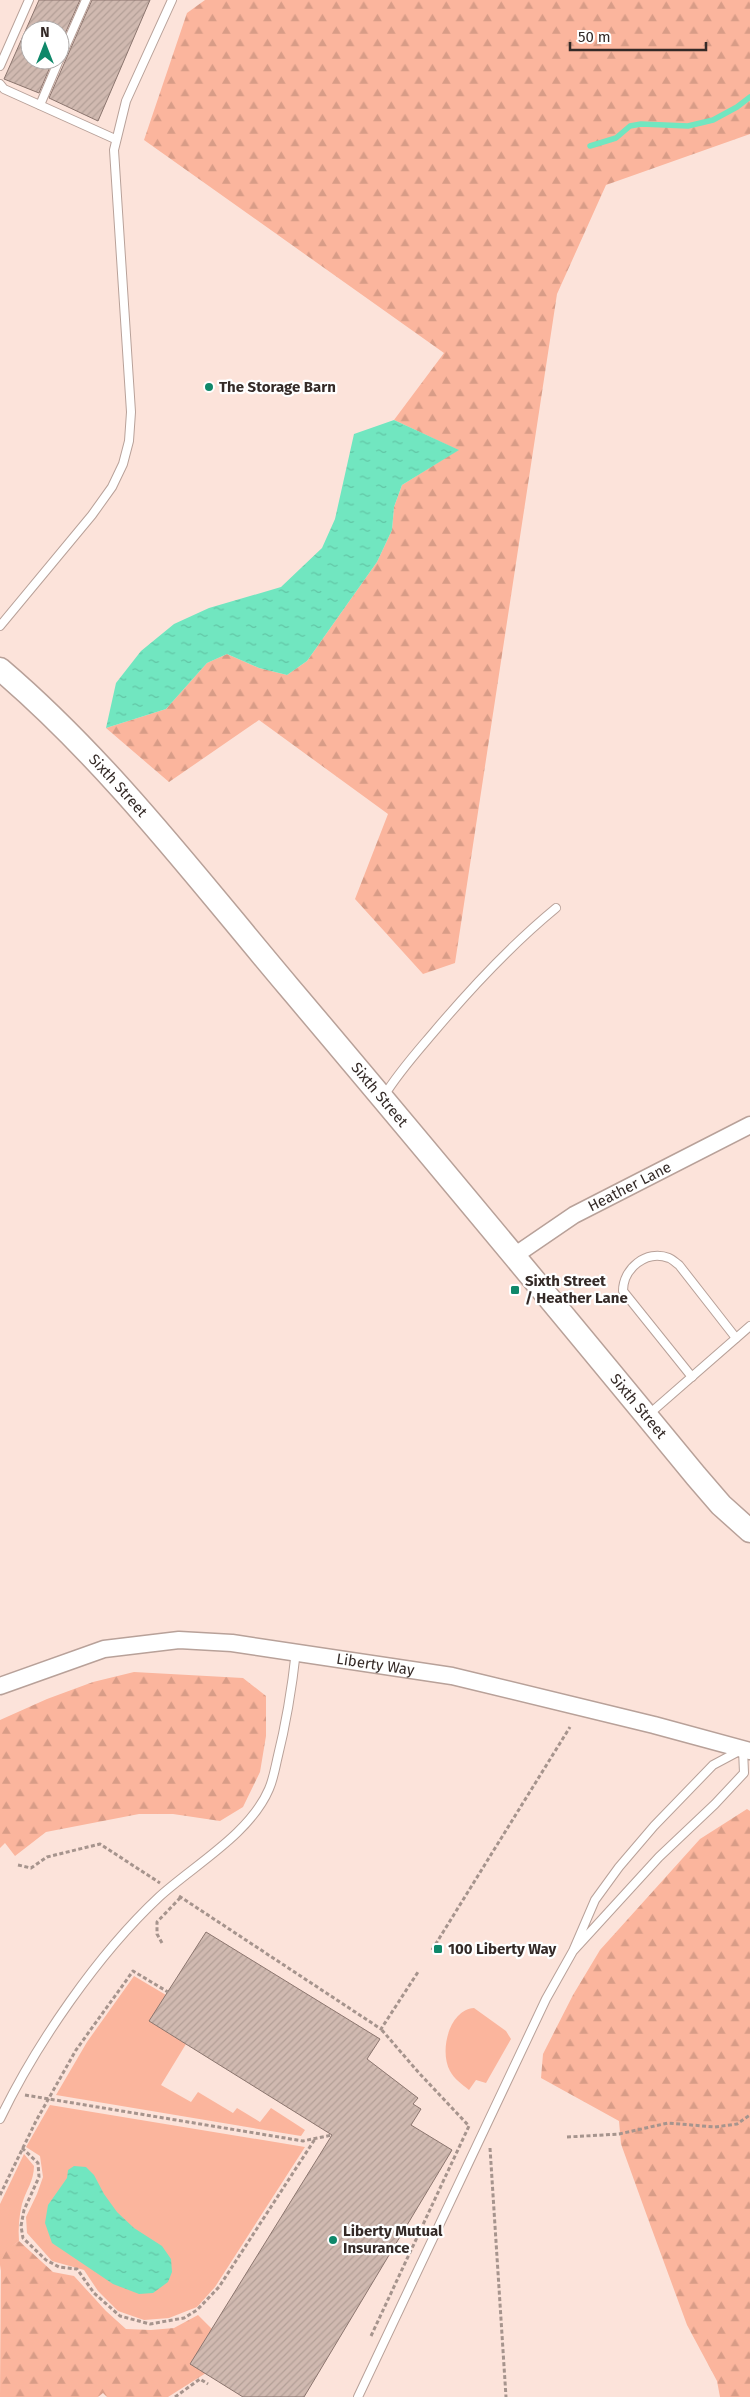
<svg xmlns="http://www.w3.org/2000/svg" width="750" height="2397" font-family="'Fira Sans',sans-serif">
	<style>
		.green { fill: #fbb59d }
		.forest { fill: url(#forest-firs) }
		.water { fill: url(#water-ripples) }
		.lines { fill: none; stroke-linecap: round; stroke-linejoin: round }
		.stream { stroke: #71e6c0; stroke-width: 5.5 }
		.building { fill: url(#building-hatch); stroke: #8b756e }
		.service-casing { stroke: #b8a199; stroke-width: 10 }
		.minor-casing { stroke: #b8a199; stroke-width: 19 }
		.secondary-casing { stroke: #b8a199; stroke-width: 25 }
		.path { stroke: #a6948d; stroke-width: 3; stroke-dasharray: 4 2.5; stroke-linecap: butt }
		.service { stroke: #fff; stroke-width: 8 }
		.minor { stroke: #fff; stroke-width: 16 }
		.secondary { stroke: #fff; stroke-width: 22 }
		.poi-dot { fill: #0f886a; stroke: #fff; stroke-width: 2 }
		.labels { text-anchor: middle; stroke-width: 4.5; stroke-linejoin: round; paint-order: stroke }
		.poi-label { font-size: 15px; font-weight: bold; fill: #342a27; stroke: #fff; text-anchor: start }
		.street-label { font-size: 15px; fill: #342a27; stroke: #fff }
	</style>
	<defs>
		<pattern id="forest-firs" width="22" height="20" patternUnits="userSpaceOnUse" patternTransform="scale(1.25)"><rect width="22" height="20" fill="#fbb59d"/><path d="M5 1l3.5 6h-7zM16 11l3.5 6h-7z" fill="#d89c87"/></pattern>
		<pattern id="water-ripples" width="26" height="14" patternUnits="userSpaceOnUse" patternTransform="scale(1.25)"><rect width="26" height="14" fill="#71e6c0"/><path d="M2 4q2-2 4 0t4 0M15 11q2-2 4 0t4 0" fill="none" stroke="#62c5a5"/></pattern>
		<pattern id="building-hatch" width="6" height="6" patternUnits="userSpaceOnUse" patternTransform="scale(1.25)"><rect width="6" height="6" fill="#d0b9b0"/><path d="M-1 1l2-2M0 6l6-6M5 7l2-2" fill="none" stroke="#b39f97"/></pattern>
	</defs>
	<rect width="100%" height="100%" fill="#fce3da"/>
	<!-- green -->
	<g class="green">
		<polygon points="134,1976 166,1995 186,2044 161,2085 191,2102 198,2092 233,2113 237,2108 260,2122 271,2108 305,2130 301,2136 56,2095 87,2042"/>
		<path d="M474,2008L506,2031L511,2039L486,2083L476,2080L469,2090C462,2084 454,2079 450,2071C439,2051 449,2010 474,2008Z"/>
		<polygon points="50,2105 305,2147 215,2287 197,2307 169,2318 144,2320 118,2311 98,2291 84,2270 52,2261 27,2233 26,2217 37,2194 43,2177 40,2156 26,2147"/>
		<path d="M24,2154L34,2166C34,2181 26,2190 22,2204C19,2216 18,2229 19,2241C7,2249 2,2256 0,2271V2204Z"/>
	</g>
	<!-- forest -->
	<g class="forest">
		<polygon points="205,0 750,0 750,134 606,185 557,294 455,963 423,974 355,899 388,814 259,720 169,782 106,728 166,709 207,663 227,654 259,668 287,675 307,661 377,562 392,530 394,507 402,485 458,450 394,420 444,353 144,140 187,13"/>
		<polygon points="134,1672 243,1678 266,1696 266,1736 260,1772 243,1807 220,1821 173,1814 139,1814 46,1832 15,1856 5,1843 0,1848 0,1720 47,1699 93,1682"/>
		<polygon points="747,1809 750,1811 750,2397 720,2397 717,2381 687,2325 647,2216 621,2144 619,2121 541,2078 543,2054 573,1995 600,1950 700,1839"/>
		<polygon points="19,2241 53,2272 74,2276 106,2311 126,2329 151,2330 174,2328 198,2315 212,2329 206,2373 168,2397 107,2397 103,2393 98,2397 0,2397 1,2261 7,2249"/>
	</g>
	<!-- water -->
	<g class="water">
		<polygon points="394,420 459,450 402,485 394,507 392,530 377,562 307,661 287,675 259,668 227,654 207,663 166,709 106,728 116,683 141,651 174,624 209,608 281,587 322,548 335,519 354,434"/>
		<polygon points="74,2166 86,2167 94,2175 104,2194 117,2212 134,2228 162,2246 171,2259 172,2272 168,2282 153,2293 139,2294 113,2284 52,2243 45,2223 48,2205 67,2178 68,2170"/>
	</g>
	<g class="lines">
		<!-- stream -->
		<polyline class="stream" points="590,146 616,138 630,126 641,124 688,126 713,120 737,107 750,97"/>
	</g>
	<!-- building -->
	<g class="building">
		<polygon points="39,0 80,0 60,45 60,30 30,30 30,60 53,60 39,93 4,79"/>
		<polygon points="92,0 150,0 98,121 49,98"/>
		<polygon points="206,1932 380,2039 367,2059 418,2098 413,2104 421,2109 411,2125 452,2150 304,2397 243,2397 190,2364 332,2135 149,2021"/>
	</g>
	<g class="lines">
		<defs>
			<g id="service">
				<polyline points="60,59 86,0"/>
				<polyline points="0,66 29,0"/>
				<polyline points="0,84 4,89 115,139"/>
				<polyline points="40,105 59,60"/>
				<polyline points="0,626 92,515 112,487 123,464 129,441 131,412 114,150 126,101 172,0"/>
				<path d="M384,1096C398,1073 416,1053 433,1033C471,988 511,945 556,908"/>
				<path d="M692,1377L623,1291C623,1269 646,1249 669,1258C672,1259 676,1263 679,1265L736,1338"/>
				<polyline points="648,1415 750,1326"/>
				<path d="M0,2119C36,2044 98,1954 159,1897C194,1865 250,1834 269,1789C273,1780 275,1769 277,1760C286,1724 292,1688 296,1651"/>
				<polyline points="358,2397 546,1999 573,1951 595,1900 619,1867 654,1826 713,1765 743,1749 744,1773 715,1804 659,1857 573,1951"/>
			</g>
			<g id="minor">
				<path id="s1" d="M514,1256L574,1215L750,1125"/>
				<path id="s2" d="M0,1686L104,1649L179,1640L232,1643L452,1676L654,1725L750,1751"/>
			</g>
			<g id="secondary">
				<path id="s3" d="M0,669C109,762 196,877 288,986C425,1148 561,1312 696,1476L721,1505L750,1531"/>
			</g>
		</defs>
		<!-- service casing -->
		<use href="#service" class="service-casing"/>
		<!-- minor casing -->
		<use href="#minor" class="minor-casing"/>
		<!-- secondary casing -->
		<use href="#secondary" class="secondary-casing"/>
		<!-- path -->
		<g class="path">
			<polyline points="18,1865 31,1868 47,1857 100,1844 160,1883"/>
			<polyline points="179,1896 381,2029 418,1972"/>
			<polyline points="162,1943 157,1934 157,1922 181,1897"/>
			<polyline points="432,1950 570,1727"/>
			<polyline points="25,2095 303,2141 332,2135"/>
			<polyline points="567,2137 619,2134 668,2123 715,2127 737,2124 750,2115"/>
			<polyline points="22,2148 38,2163 39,2177 24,2210 21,2226 23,2238 46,2260 59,2267 77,2269 94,2293 120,2316 150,2324 184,2318 197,2310 219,2287 315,2139"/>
			<polyline points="490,2148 506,2397"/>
			<polyline points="0,2195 36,2121 76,2050 133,1971 168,1992"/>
			<polyline points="371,2336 469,2126 419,2073 381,2029"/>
			<polyline points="175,2397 200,2379 208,2384"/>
		</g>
		<!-- service -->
		<use href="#service" class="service"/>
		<!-- minor -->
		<use href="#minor" class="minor"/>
		<!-- secondary -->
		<use href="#secondary" class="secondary"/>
	</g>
	<!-- markers -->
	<g class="poi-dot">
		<circle cx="209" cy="387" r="5"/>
		<rect x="510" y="1285" width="10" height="10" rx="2.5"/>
		<rect x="433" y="1944" width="10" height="10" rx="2.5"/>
		<circle cx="333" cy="2240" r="5"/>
	</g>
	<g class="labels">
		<!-- poi labels -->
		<g class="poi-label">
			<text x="219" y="392">The Storage Barn</text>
			<text x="525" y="1286">Sixth Street<tspan x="525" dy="17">/ Heather Lane</tspan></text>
			<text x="448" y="1954">100 Liberty Way</text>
			<text x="343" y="2236">Liberty Mutual<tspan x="343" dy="17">Insurance</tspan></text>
		</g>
		<!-- street labels -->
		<g class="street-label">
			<text dy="5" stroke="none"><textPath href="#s3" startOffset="166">Sixth Street</textPath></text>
			<text dy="5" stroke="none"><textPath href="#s3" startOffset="571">Sixth Street</textPath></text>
			<text dy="5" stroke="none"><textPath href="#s1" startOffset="135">Heather Lane</textPath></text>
			<text dy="5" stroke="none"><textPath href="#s3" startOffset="976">Sixth Street</textPath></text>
			<text dy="5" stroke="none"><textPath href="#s2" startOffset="384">Liberty Way</textPath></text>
		</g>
	</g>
	<!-- north arrow -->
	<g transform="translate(45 45)"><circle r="24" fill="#ffffff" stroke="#aeaaa9"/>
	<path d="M0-4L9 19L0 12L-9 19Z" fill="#0f886a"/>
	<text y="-8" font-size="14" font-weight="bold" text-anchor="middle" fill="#342a27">N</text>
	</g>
	<!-- scale -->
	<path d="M570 42v8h136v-8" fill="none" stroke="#342a27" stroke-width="2.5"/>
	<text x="578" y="42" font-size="15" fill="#342a27" stroke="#ffffff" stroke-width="4" paint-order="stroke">50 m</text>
</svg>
